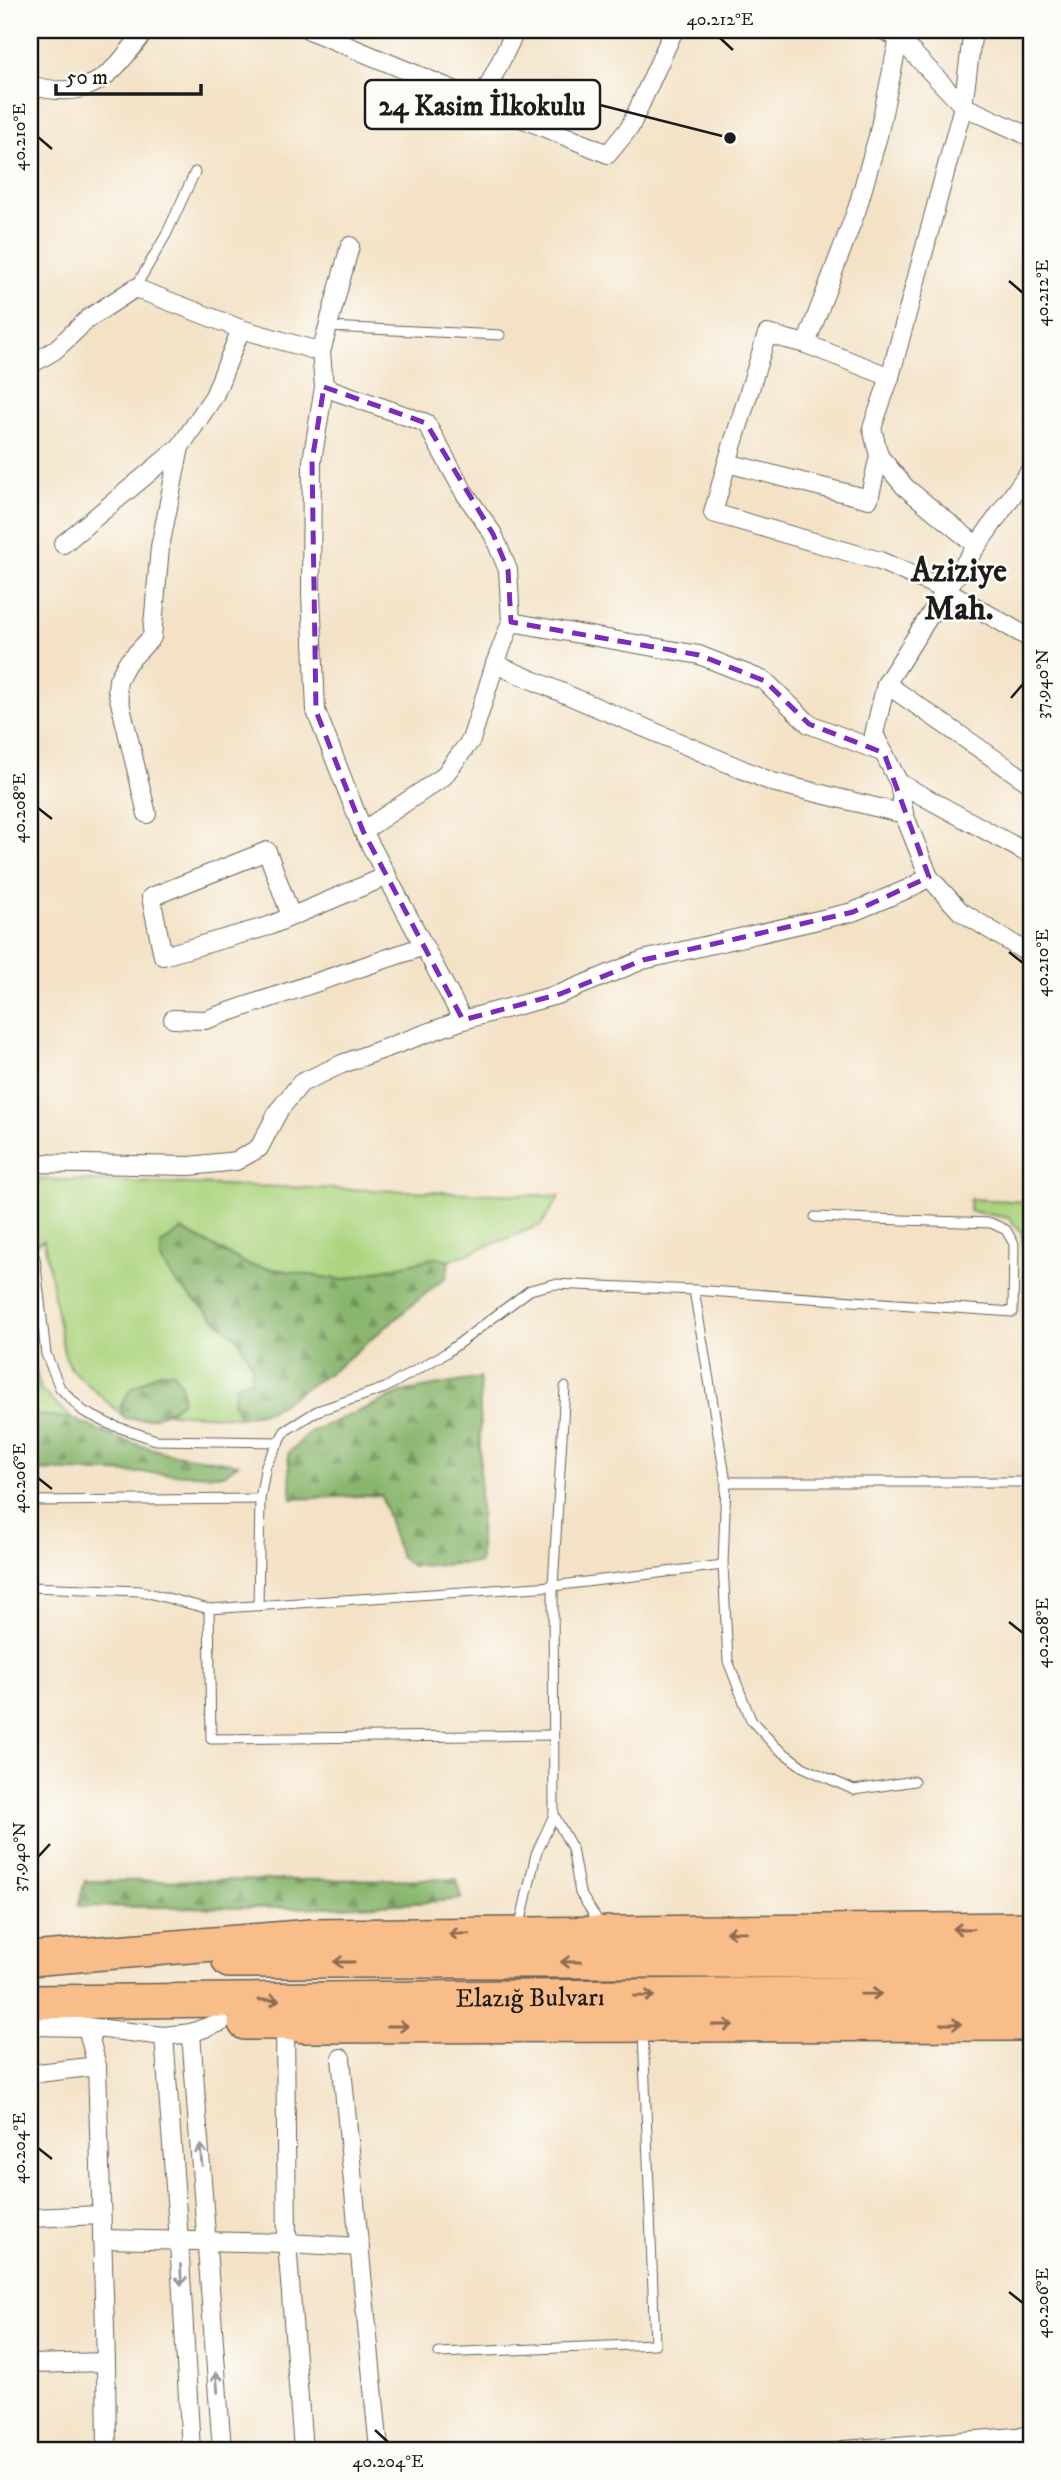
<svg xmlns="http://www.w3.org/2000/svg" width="1061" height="2480" font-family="'IM FELL DW Pica',serif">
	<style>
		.grass { fill: #acd47e; stroke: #64784d; stroke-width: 2 }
		.forest { fill: url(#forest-firs); stroke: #526944; stroke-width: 2 }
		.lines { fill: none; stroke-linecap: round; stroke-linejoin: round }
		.lane-casing { stroke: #676158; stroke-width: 11 }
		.street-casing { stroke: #676158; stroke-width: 20 }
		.highway-casing { stroke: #676158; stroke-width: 36 }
		.lane { stroke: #fff; stroke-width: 9 }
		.street { stroke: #fff; stroke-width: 18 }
		.highway { stroke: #f9bd89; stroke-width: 33 }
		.oneway { stroke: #8a6c52 }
		.oneway2 { stroke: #999 }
		.marked { fill: none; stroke: #7b2cbf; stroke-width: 5; stroke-dasharray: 14 9; stroke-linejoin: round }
		.ticks { fill: none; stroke: #1c1c1c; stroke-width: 2.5 }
		.labels { text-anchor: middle; stroke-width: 5; stroke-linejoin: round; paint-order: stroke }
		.street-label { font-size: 26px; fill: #1c1c1c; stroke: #fdfcf7 }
		.district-label { font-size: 33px; font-weight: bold; fill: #1c1c1c; stroke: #fdfcf7 }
		.leader { fill: none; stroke: #1c1c1c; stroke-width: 2.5 }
		.callout-dot { fill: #1c1c1c; stroke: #fdfcf7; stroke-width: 2.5 }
		.callout { fill: #fdfcf7; stroke: #1c1c1c; stroke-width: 2.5 }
		.callout-label { font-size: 28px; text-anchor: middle; font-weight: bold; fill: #1c1c1c }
		.neatline { fill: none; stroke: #1c1c1c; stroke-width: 2.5 }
		.ticks-label { font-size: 18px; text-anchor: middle; fill: #1c1c1c }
	</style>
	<defs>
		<pattern id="forest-firs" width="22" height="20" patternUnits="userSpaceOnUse" patternTransform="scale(1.75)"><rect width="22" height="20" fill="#89b66d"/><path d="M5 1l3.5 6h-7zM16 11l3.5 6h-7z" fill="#6f9359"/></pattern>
	</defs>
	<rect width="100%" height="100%" fill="#fdfcf7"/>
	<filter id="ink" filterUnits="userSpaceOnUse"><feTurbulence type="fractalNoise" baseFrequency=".0143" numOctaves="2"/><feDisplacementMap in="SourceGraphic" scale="14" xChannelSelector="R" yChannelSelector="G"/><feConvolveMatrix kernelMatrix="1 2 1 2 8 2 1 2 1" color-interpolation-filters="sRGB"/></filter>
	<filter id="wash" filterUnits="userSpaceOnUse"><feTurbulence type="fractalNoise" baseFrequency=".00686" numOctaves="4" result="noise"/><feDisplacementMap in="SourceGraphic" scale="28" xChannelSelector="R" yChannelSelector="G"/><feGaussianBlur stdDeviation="1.57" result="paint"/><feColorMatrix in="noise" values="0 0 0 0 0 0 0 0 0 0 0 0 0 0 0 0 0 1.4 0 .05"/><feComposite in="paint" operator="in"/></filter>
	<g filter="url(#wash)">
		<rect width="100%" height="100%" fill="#f3e2c6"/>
		<!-- grass -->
		<g class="grass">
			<path d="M30,1179L560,1196L541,1225L449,1261L438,1257L341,1280L249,1265L182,1230L212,1316L239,1340L252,1365L251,1379L233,1402L239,1417L167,1413L182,1401L173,1372C149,1372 132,1388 120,1407L125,1418L71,1369L64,1353L44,1240L30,1247Z"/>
			<polygon points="970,1199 1031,1202 1031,1295 1027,1288 1022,1233 1009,1218 969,1211"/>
			<polygon points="30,1347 40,1389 73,1419 30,1414"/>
		</g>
		<!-- forest -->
		<g class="forest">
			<polygon points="182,1230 249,1265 341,1280 438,1257 449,1261 447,1276 334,1370 269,1411 239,1417 233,1402 236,1385 251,1379 252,1365 239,1340 177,1284 161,1260 161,1244"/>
			<path d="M160,1372H173L182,1387V1401C164,1416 149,1422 125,1418L120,1407L131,1389Z"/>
			<polygon points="480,1378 480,1563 412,1566 400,1557 381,1495 292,1499 288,1454 310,1432 406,1391"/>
			<polygon points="30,1414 73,1419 119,1439 167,1453 238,1464 224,1475 30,1470"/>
			<path d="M457,1879L461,1899C334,1912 206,1907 78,1906L85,1881Z"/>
		</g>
	</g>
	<g filter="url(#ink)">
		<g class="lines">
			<defs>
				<g id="lane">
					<polyline points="135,288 166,235 195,172"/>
					<polyline points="328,327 500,335"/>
					<polyline points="35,1258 46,1354 60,1388 83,1411 109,1424 156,1440 278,1442"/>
					<polyline points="694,1290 1013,1312 1014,1244 1006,1230 991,1223 815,1217"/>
					<polyline points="726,1482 1029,1482"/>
					<polyline points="30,1501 260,1499"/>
					<polyline points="30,1587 141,1591 209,1609 553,1586 723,1565"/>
					<polyline points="258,1606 260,1499 266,1465 285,1431 317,1411 385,1388 446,1353 530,1290 554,1284 694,1290 726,1482 723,1565 728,1661 751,1720 776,1747 803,1767 854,1790 914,1781"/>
					<polyline points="209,1609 211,1739 553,1735"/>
					<polyline points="554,1815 572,1848 580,1893 600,1924"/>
					<polyline points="519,1929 536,1854 554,1815 553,1586 565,1387"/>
					<polyline points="439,2353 655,2344 643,2030"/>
				</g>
				<g id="street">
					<polyline points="309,30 608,154 630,127 674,30"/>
					<polyline points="883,30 899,38 963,106 1031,137"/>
					<polyline points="973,30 963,106 890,377 872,428 879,456 905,487 977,546"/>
					<path d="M30,85C72,97 98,90 125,56C132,47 140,39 145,30"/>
					<polyline points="481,101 516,30"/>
					<polyline points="350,246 321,352 324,387 312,461 311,593 316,711 363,831 463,1020"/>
					<polyline points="806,344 857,209 878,136 899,38"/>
					<polyline points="30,365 55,350 89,318 135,288 241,329"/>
					<polyline points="324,387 426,423 464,492 493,534 508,570 511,622 495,664 471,740 443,777 363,831"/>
					<polyline points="879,456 869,499 727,463 713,513 880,561 946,590 1031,639"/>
					<polyline points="727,463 767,334 806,344 890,377"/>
					<polyline points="1031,469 946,590 886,684 874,734 899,783 904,814 929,877 960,911 1031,955"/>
					<polyline points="63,544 180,447 214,396 241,329 321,352"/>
					<polyline points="511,622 699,655 765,681 809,724 884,753"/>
					<polyline points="495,664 772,782 904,814"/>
					<polyline points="886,684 1031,784"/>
					<polyline points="899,783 1031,855"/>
					<polyline points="147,814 117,690 118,680 127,663 152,637 160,547 180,447"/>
					<polyline points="291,916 267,851 151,897 163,956 269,926 387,876"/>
					<polyline points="173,1019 205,1020 424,946"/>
					<polyline points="30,1163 190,1166 236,1161 259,1148 279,1110 301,1083 342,1064 463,1020 560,994 643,960 853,912 910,888 929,877"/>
					<polyline points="285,2023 287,2243 303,2450"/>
					<polyline points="30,2026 87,2027 164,2036 191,2033 221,2022"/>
					<polyline points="87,2027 97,2066 106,2362 107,2450"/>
					<polyline points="191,2033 222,2450"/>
					<polyline points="164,2036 179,2241 191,2450"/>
					<polyline points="341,2058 379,2450"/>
					<polyline points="30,2074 97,2066"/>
					<polyline points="30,2218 101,2215"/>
					<polyline points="102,2239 287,2243 360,2247"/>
					<polyline points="30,2364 106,2362"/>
					<polyline points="843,2450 1031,2436"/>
				</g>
				<g id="highway">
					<polyline points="30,1959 311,1936 1031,1929"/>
					<polyline points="229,1961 1031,1961"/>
					<path id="s1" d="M30,2002L1031,1992"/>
					<polyline points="245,2023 285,2023 304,2026 1031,2024"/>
				</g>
			</defs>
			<!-- lane casing -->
			<use href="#lane" class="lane-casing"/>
			<!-- street casing -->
			<use href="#street" class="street-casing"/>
			<!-- highway casing -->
			<use href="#highway" class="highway-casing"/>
			<!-- lane -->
			<use href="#lane" class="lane"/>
			<!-- street -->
			<use href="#street" class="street"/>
			<!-- highway -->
			<use href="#highway" class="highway"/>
		</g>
		<!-- one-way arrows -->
		<defs><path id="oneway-shaft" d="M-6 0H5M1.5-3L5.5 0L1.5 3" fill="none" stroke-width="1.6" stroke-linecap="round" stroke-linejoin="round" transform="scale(1.75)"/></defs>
		<g class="oneway">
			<use href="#oneway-shaft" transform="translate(963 1929) rotate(179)"/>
			<use href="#oneway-shaft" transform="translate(736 1932) rotate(179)"/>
			<use href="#oneway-shaft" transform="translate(459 1934) rotate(179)"/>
			<use href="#oneway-shaft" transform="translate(344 1962) rotate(180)"/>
			<use href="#oneway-shaft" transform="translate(571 1962) rotate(180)"/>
			<use href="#oneway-shaft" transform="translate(871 1994) rotate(-1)"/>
			<use href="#oneway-shaft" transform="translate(644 1996) rotate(-1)"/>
			<use href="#oneway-shaft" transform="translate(269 2000)"/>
			<use href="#oneway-shaft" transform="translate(951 2024)"/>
			<use href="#oneway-shaft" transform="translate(723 2025)"/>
			<use href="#oneway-shaft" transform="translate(398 2026)"/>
		</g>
		<g class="oneway2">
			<use href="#oneway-shaft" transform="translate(201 2155) rotate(-95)"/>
			<use href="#oneway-shaft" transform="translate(181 2275) rotate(87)"/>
			<use href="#oneway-shaft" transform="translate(217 2382) rotate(-94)"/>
		</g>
	</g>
	<!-- marked area -->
	<path class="marked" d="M324,387L426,423L493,534L508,570L511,622L699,655L765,681L809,724L884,753L929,877L853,912L643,960L560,994L463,1020L363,831L316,711L312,461Z"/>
	<!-- ticks -->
	<path class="ticks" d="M720,38L733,50M38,137L52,149M1009,281L1023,293M1011,698L1023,684M38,808L52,819M1009,952L1023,963M38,1478L52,1489M1009,1622L1023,1633M38,1857L50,1844M38,2148L52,2159M1009,2292L1023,2303M375,2430L388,2442"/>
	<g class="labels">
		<!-- street labels -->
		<g class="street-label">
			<text dy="9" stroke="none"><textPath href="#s1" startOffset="500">Elazığ Bulvarı</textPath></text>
		</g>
		<!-- district labels -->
		<g class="district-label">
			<text x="959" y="581">Aziziye<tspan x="959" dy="38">Mah.</tspan></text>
		</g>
	</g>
	<!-- callouts -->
	<path class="leader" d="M730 138L600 105"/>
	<circle class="callout-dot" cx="730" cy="138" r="7"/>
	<rect class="callout" x="365" y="80" width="235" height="49" rx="7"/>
	<g class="callout-label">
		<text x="482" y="115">24 Kasim İlkokulu</text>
	</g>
	<!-- margin -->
	<rect width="1061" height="2480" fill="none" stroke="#fdfcf7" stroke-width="77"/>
	<!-- scale -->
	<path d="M56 84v10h145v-10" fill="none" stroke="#1c1c1c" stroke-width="3.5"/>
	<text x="66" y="84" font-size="21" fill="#1c1c1c" stroke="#fdfcf7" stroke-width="5" paint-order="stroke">50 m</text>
	<rect x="38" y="38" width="985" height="2404" class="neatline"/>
	<g class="ticks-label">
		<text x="720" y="25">40.212°E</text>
		<text transform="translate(19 137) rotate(-90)" y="6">40.210°E</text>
		<text transform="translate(1042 293) rotate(-90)" y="6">40.212°E</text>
		<text transform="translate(1042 684) rotate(-90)" y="6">37.940°N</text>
		<text transform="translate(19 808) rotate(-90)" y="6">40.208°E</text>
		<text transform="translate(1042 963) rotate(-90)" y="6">40.210°E</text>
		<text transform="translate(19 1478) rotate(-90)" y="6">40.206°E</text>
		<text transform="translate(1042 1633) rotate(-90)" y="6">40.208°E</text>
		<text transform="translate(19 1857) rotate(-90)" y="6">37.940°N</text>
		<text transform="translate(19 2148) rotate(-90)" y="6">40.204°E</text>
		<text transform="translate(1042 2303) rotate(-90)" y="6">40.206°E</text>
		<text x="388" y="2467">40.204°E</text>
	</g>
</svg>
